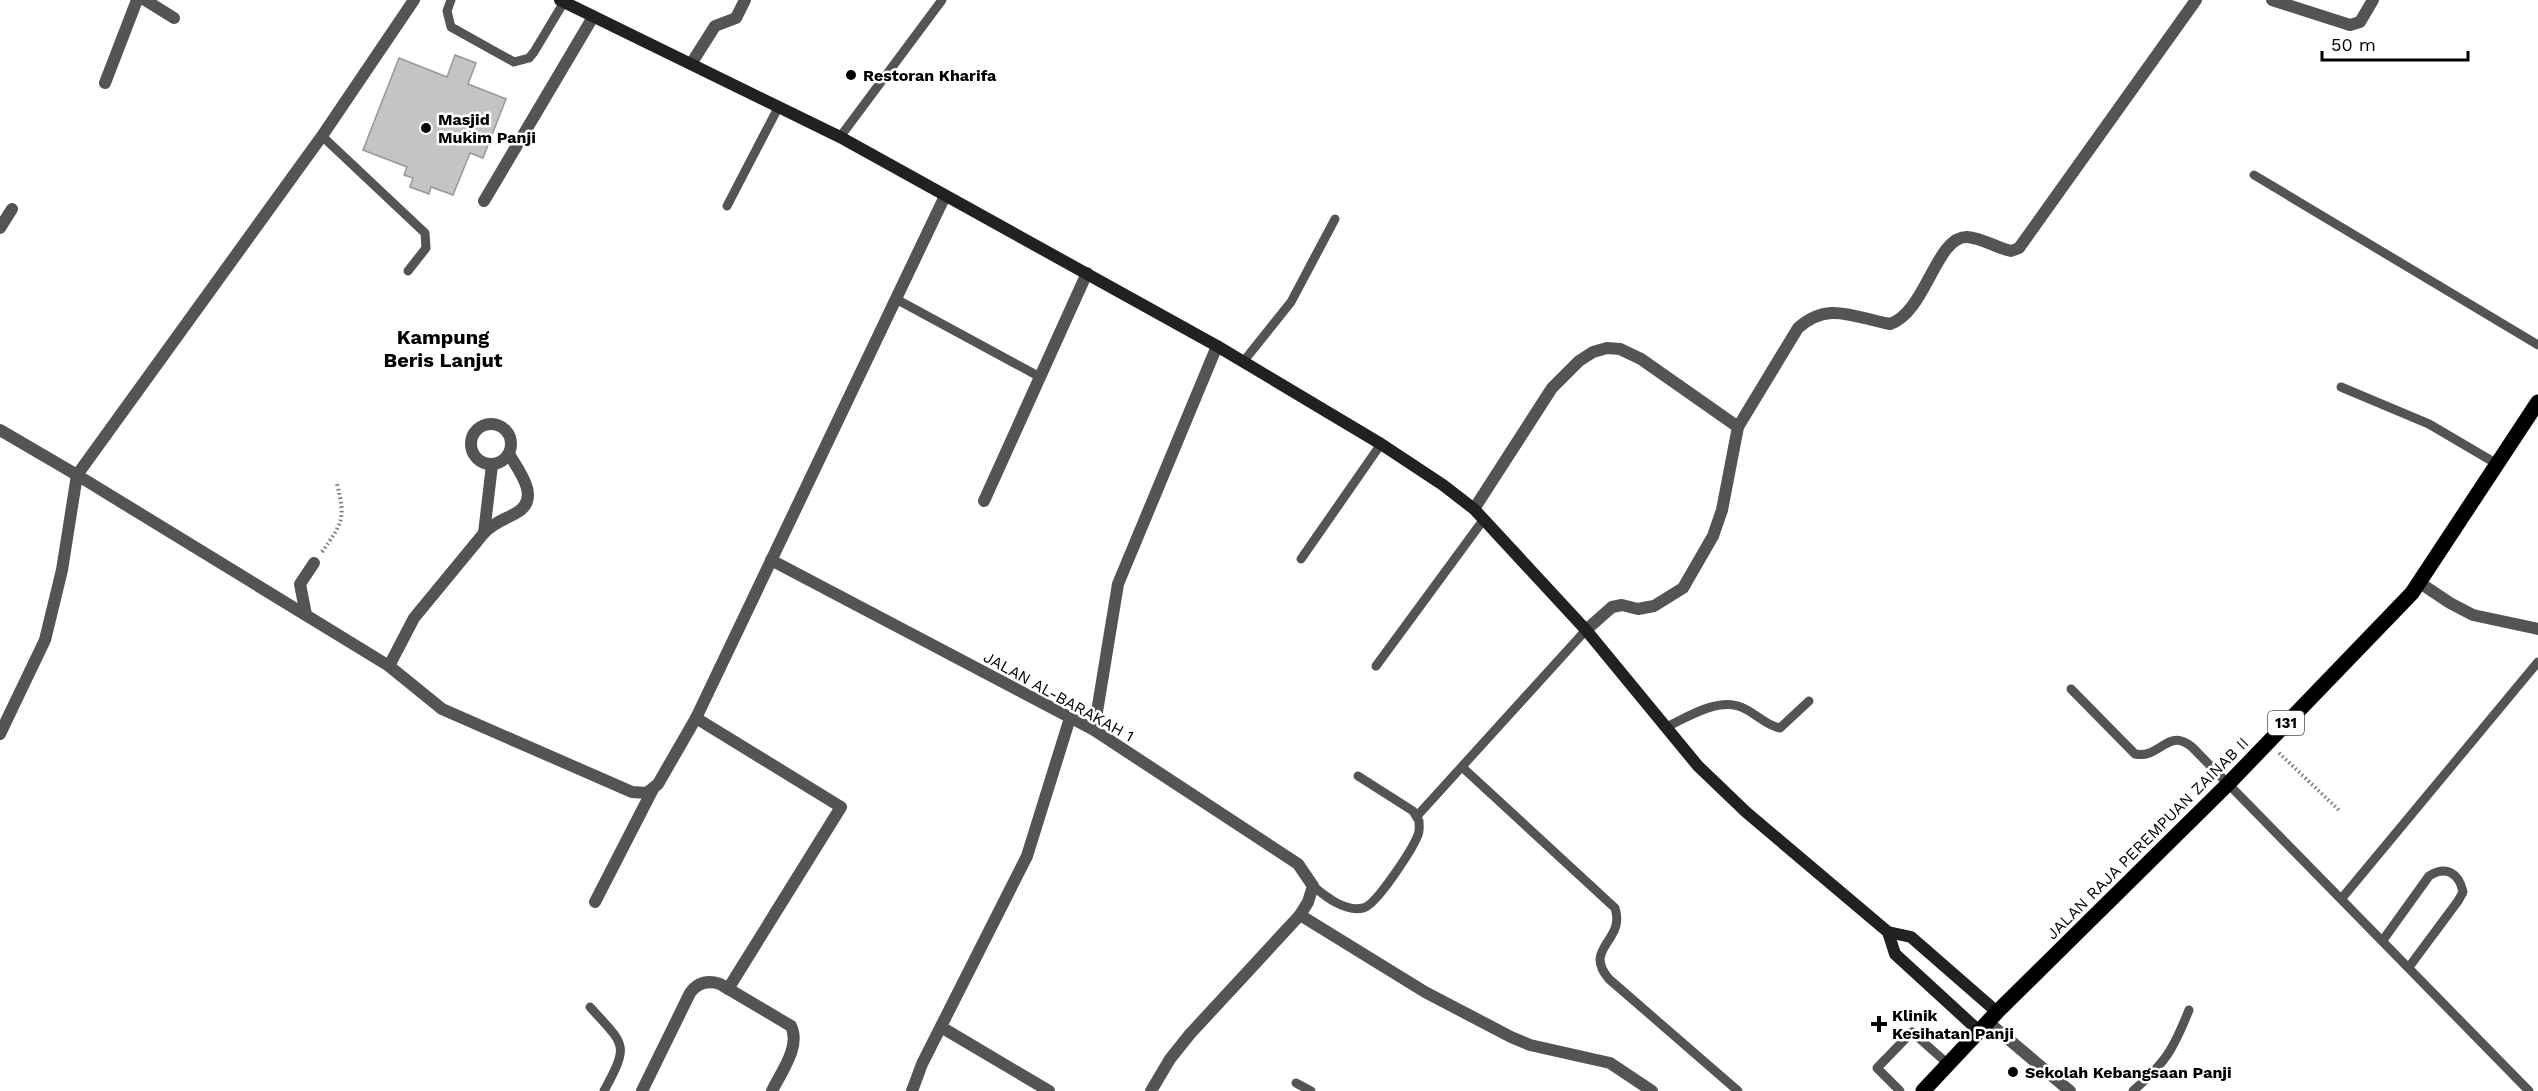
<svg xmlns="http://www.w3.org/2000/svg" width="2538" height="1091" font-family="'Work Sans',sans-serif">
	<style>
		.building { fill: #c4c4c4; stroke: #989898; stroke-width: 1.5 }
		.lines { fill: none; stroke-linecap: round; stroke-linejoin: round }
		.primary-casing { stroke: #dbdbdb; stroke-width: 16 }
		.path { stroke: #767676; stroke-width: 4; stroke-dasharray: 1.5 3; stroke-linecap: butt }
		.lane { stroke: #545454; stroke-width: 9 }
		.street { stroke: #545454; stroke-width: 12 }
		.secondary { stroke: #212121; stroke-width: 12 }
		.primary { stroke: #000; stroke-width: 15 }
		.poi-dot { fill: #000; stroke: #fff; stroke-width: 2 }
		.labels { text-anchor: middle; stroke-width: 5; stroke-linejoin: round; paint-order: stroke }
		.shield { fill: #fff; stroke: #4c4c4c; stroke-width: 1.5 }
		.shield-label { font-size: 15px; font-weight: bold; fill: #000 }
		.poi-label { font-size: 16px; font-weight: bold; fill: #000; stroke: #fff; text-anchor: start }
		.street-label { font-size: 16px; fill: #000; stroke: #fff }
		.quarter-label { font-size: 20px; font-weight: bold; fill: #000; stroke: #fff }
	</style>
	<rect width="100%" height="100%" fill="#fff"/>
	<!-- building -->
	<polygon class="building" points="455,55 476,63 468,84 506,99 483,158 470,153 453,195 431,187 429,194 410,187 413,178 404,175 407,167 363,150 399,58 447,77"/>
	<g class="lines">
		<defs>
			<polyline id="primary" points="1923,1091 1997,1012 2228,784 2412,593 2538,402"/>
		</defs>
		<!-- primary casing -->
		<use href="#primary" class="primary-casing"/>
		<!-- path -->
		<g class="path">
			<path d="M322,552C342,523 346,520 337,484"/>
			<polyline points="2279,753 2341,812"/>
		</g>
		<!-- lane -->
		<g class="lane">
			<polyline points="451,0 447,11 451,27 514,62 529,58 534,52 564,2"/>
			<polyline points="322,136 425,233 426,248 408,271"/>
			<polyline points="840,137 942,0"/>
			<polyline points="2254,175 2538,345"/>
			<polyline points="727,206 779,106"/>
			<polyline points="896,299 1040,377"/>
			<polyline points="1243,362 1291,302 1335,219"/>
			<polyline points="2341,387 2429,424 2497,464"/>
			<polyline points="1301,559 1381,444"/>
			<polyline points="1376,666 1484,519"/>
			<path d="M2071,689L2135,754C2161,759 2167,727 2192,747L2529,1091"/>
			<path d="M1666,727C1686,718 1715,699 1738,706C1753,710 1764,725 1780,728L1809,701"/>
			<path d="M1462,767L1615,908C1626,941 1582,948 1609,979L1738,1091"/>
			<polyline points="1417,816 1586,630"/>
			<path d="M1313,886C1326,897 1345,912 1363,908C1376,906 1413,848 1418,835C1420,830 1419,825 1419,821L1413,811L1358,776"/>
			<polyline points="2342,898 2538,662"/>
			<path d="M2383,940L2429,876C2446,865 2459,873 2463,892L2458,901L2409,967"/>
			<path d="M590,1007C625,1046 630,1043 604,1091"/>
			<polyline points="1296,1083 1311,1091"/>
			<polyline points="1900,1091 1877,1068 1912,1032 1948,1064"/>
			<path d="M2133,1091C2166,1062 2173,1050 2189,1010"/>
		</g>
		<!-- street -->
		<g class="street">
			<polyline points="145,0 174,18"/>
			<polyline points="414,0 322,136 77,475 389,666 442,709 632,792 647,793 658,784 696,718 945,196"/>
			<polyline points="2272,0 2350,25 2360,22 2373,0"/>
			<polyline points="691,64 715,26 736,18 745,0"/>
			<polyline points="105,83 137,0"/>
			<polyline points="484,201 593,17"/>
			<polyline points="0,228 12,209"/>
			<circle cx="491" cy="444" r="20"/>
			<polyline points="0,430 77,475 62,570 45,640 0,734"/>
			<polyline points="984,501 1087,273"/>
			<polyline points="1474,509 1552,388 1579,361 1593,352 1607,348 1620,349 1641,359 1738,427"/>
			<polyline points="484,533 492,465"/>
			<polyline points="771,560 1094,730 1298,864 1313,886 1308,902 1300,915 1190,1034 1170,1059 1151,1091"/>
			<polyline points="2420,583 2450,603 2473,615 2538,629"/>
			<polyline points="306,615 300,584 314,563"/>
			<path d="M1586,630L1612,607L1622,605L1638,609L1654,606L1683,588L1713,536L1722,510L1738,427L1798,328C1828,301 1853,317 1890,324C1926,312 1936,236 1967,237C1982,238 1997,248 2011,251L2019,248L2196,0"/>
			<path d="M389,666L414,618L484,533C494,522 504,520 516,513C542,499 519,471 509,454"/>
			<polyline points="696,718 841,807 728,989"/>
			<polyline points="1094,730 1118,584 1217,346"/>
			<polyline points="595,902 653,789"/>
			<polyline points="1300,915 1425,992 1511,1037 1530,1045 1610,1063 1652,1091"/>
			<polyline points="1988,1022 2070,1091"/>
			<polyline points="941,1027 1049,1091"/>
			<path d="M642,1091L690,993C698,982 708,980 720,984L791,1026C801,1047 781,1072 772,1091"/>
			<polyline points="912,1091 922,1064 1027,856 1070,718"/>
		</g>
		<!-- secondary -->
		<g class="secondary">
			<polyline points="560,0 840,137 1217,346 1381,444 1443,485 1474,509 1586,630 1698,766 1746,812 1888,932 1911,937 1997,1012"/>
			<polyline points="1888,932 1895,954 1979,1031"/>
		</g>
		<!-- primary -->
		<use href="#primary" class="primary"/>
	</g>
	<!-- markers -->
	<g class="poi-dot">
		<circle cx="851" cy="75" r="6"/>
		<circle cx="426" cy="128" r="6"/>
		<path d="M1876 1015h6v6h6v6h-6v6h-6v-6h-6v-6h6z"/>
		<circle cx="2013" cy="1072" r="6"/>
	</g>
	<g class="labels">
		<!-- shield labels -->
		<rect class="shield" x="2268" y="711" width="36" height="24" rx="4.5"/>
		<g class="shield-label">
			<text x="2286" y="728">131</text>
		</g>
		<!-- poi labels -->
		<g class="poi-label">
			<text x="863" y="81">Restoran Kharifa</text>
			<text x="438" y="125">Masjid<tspan x="438" dy="18">Mukim Panji</tspan></text>
			<text x="1892" y="1021">Klinik<tspan x="1892" dy="18">Kesihatan Panji</tspan></text>
			<text x="2025" y="1078">Sekolah Kebangsaan Panji</text>
		</g>
		<!-- street labels -->
		<g class="street-label">
			<text transform="translate(1059 696) rotate(29)" y="6">JALAN AL-BARAKAH 1</text>
			<text transform="translate(2147 838) rotate(-45)" y="6">JALAN RAJA PEREMPUAN ZAINAB II</text>
		</g>
		<!-- quarter labels -->
		<g class="quarter-label">
			<text x="443" y="344">Kampung<tspan x="443" dy="23">Beris Lanjut</tspan></text>
		</g>
	</g>
	<!-- scale -->
	<path d="M2322 51v9h146v-9" fill="none" stroke="#000000" stroke-width="3"/>
	<text x="2331" y="51" font-size="18" fill="#000000" stroke="#ffffff" stroke-width="4.5" paint-order="stroke">50 m</text>
</svg>
